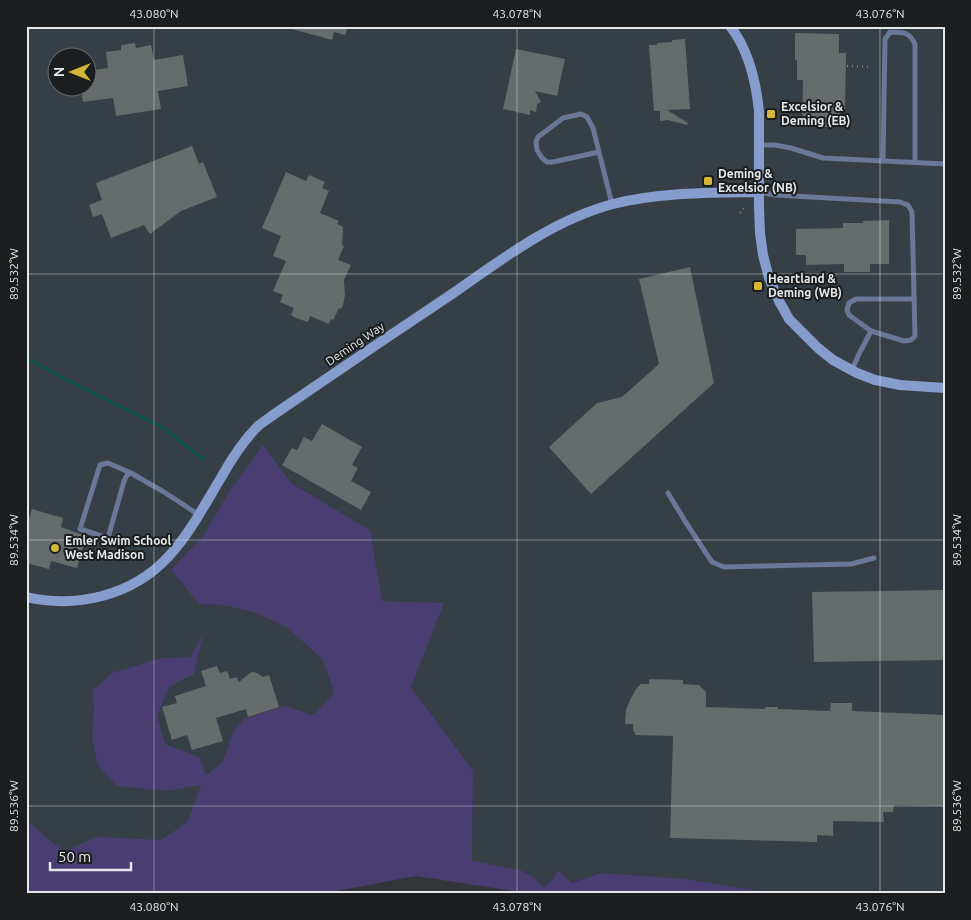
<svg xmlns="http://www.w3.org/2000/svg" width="971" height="920" font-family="Ubuntu,sans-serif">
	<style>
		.built { fill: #353f45; fill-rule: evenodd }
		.green { fill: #493d72 }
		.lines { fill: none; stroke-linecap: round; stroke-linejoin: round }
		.stream { stroke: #0f5449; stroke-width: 3 }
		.building { fill: #666b6c }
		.path { stroke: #838688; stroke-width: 2; stroke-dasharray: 1 4; stroke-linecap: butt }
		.lane { stroke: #687896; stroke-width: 5 }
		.secondary { stroke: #859ccd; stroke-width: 10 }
		.ticks { fill: none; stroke: #e5e7e9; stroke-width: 1; stroke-opacity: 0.45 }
		.poi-dot { fill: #d3b635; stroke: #1b1d1e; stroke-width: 2 }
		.labels { text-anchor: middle; stroke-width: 4; stroke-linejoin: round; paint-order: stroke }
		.poi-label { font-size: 12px; font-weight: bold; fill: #e5e7e9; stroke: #1b1d1e; text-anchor: start }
		.street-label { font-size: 12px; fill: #e5e7e9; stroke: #1b1d1e }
		.neatline { fill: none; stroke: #e5e7e9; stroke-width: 2 }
		.ticks-label { font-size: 12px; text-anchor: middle; fill: #e5e7e9 }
	</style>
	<rect width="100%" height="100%" fill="#323638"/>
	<!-- built -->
	<path class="built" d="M26,26H941L942,107L945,108V894H545L472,861L473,771L213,803L161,840L26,894ZM58,58H88V88H58Z"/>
	<!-- green -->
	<polygon class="green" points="263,445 291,483 370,530 382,601 444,603 411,687 473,771 472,861 520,870 534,878 544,887 553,879 558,870 572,883 601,873 684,879 766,892 749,894 533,894 416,876 321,894 26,894 26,820 64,852 95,837 161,840 188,821 201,785 167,791 117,786 98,766 92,738 94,706 92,691 112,673 161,658 190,657 203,634 194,674 169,687 157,716 165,744 199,757 206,775 222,763 234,730 244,719 285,706 312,715 325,703 334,692 323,660 288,628 254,612 223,605 199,604 171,570 203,536 229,492"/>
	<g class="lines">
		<!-- stream -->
		<polyline class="stream" points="26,358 63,378 162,427 203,459"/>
	</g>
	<!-- building -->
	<g class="building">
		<polygon points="293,26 348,26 345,35 334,32 332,40 292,29"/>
		<polygon points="795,33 839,34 839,53 846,53 845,109 840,109 840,120 829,120 828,127 802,127 803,80 797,80 797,60 795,60"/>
		<polygon points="685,39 690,109 667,110 688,123 687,125 668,120 660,121 660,111 654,111 649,45 657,45 657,43 672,42 672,40"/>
		<polygon points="135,43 136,48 151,45 154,60 183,55 188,86 158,91 161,109 116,116 113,98 83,102 81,88 88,88 88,71 108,68 106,52 121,50 121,45"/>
		<polygon points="516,49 565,59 557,96 535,91 541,102 537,104 536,112 530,110 530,115 503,109"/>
		<polygon points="192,146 199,164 203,162 217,197 181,211 150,234 144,225 111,238 102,214 93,217 89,205 102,200 96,183"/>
		<polygon points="286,172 306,181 309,175 325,182 322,188 329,191 320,213 339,221 337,224 343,227 342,245 344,246 338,260 351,265 344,280 345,295 343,305 341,309 339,308 333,320 331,319 329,324 310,316 308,322 296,318 291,315 294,308 280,302 283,295 273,291 286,261 273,256 281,236 262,228"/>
		<polygon points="889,220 889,264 870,264 870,272 844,272 844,264 806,265 806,255 796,255 796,229 843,228 843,223 863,223 863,221"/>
		<polygon points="690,267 714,383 591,494 549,447 597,403 622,397 659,364 639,279"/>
		<polygon points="322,424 362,447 352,465 358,468 351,481 371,492 361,510 282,465 292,448 297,450 304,437 312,441"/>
		<polygon points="32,509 63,518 61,527 86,536 77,568 51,561 49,569 26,563 26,528"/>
		<polygon points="945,590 945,660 814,662 812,592"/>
		<polygon points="217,666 220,673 227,671 230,679 237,677 239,682 250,673 253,672 257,673 263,677 269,675 279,707 248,717 246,709 216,718 223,741 192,750 187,735 172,740 162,707 177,703 175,696 206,686 201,671"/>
		<polygon points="649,679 683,680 683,684 699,685 706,692 706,707 765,709 765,707 778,707 778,709 830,711 831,703 852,703 852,711 945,715 944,806 894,805 893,812 883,812 884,822 833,821 833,836 817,835 817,842 670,838 673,736 635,735 635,732 633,731 633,724 625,724 626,710 629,702 636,689 641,684 649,684"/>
	</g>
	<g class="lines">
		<!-- path -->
		<g class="path">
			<polyline points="847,66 871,67"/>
			<polyline points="740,213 745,207"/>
		</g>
		<!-- lane -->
		<g class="lane">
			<polyline points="759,145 775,145 791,148 823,158 945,164"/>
			<polyline points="599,152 553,162 547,162 542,158 537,150 536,142 538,137 563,118 581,114 587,117 593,128 612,204"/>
			<path d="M883,161L885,39L890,32C903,33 909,31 915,44V162"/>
			<polyline points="759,192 775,195 900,202 908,205 912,212 915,336 911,340 904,341 871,331 858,356 852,370"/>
			<polyline points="871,331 849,315 847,310 849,303 856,299 914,299"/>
			<polyline points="131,473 108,463 100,465 80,529 108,538 124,481 127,475 131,473 164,492 199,515"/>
			<polyline points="668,493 685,521 712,562 724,567 851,564 874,558"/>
		</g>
		<!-- secondary -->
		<g class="secondary">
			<path d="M730,26C749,50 756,82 759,111V207L760,233L763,255L769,278L779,301L789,319L818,348L833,360L857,373L875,380L900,385L945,388"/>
			<path d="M26,597C52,603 76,603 102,596C168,579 190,529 222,476C232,458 243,441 258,426C263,422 268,419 273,415C333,374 392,334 452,294C502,259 553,220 613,204C661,192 710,193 759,192"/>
		</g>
	</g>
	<!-- ticks -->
	<path class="ticks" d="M154,26V894M517,26V894M880,26V894M26,274H945M26,540H945M26,806H945"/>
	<!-- markers -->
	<g class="poi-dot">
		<rect x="766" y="109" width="10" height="10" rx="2.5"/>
		<rect x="703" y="176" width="10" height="10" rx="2.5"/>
		<rect x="753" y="281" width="10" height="10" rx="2.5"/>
		<circle cx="55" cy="548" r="5"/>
	</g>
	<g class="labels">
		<!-- poi labels -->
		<g class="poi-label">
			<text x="781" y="111">Excelsior &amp;<tspan x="781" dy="14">Deming (EB)</tspan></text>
			<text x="718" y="178">Deming &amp;<tspan x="718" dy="14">Excelsior (NB)</tspan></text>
			<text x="768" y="283">Heartland &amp;<tspan x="768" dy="14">Deming (WB)</tspan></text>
			<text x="65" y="545">Emler Swim School<tspan x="65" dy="14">West Madison</tspan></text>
		</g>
		<!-- street labels -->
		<g class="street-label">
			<text transform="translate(355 344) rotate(-34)" y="4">Deming Way</text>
		</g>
	</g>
	<!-- border -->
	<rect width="971" height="920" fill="none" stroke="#1b1d1e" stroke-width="55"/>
	<!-- north arrow -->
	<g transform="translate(72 72) rotate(270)"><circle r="24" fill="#1b1d1e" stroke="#6c6e6f"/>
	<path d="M0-4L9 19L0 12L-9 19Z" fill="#d3b635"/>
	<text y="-8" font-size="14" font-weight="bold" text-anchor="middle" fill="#e5e7e9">N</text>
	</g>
	<!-- scale -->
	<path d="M50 862v8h81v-8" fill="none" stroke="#e5e7e9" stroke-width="2.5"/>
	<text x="58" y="862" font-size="15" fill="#e5e7e9" stroke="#1b1d1e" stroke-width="4" paint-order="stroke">50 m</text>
	<rect x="28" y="28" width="916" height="864" class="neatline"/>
	<g class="ticks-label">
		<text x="154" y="18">43.080°N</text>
		<text x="517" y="18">43.078°N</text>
		<text x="880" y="18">43.076°N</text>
		<text transform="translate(957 274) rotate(-90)" y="4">89.532°W</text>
		<text transform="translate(14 274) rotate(-90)" y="4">89.532°W</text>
		<text transform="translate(957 540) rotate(-90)" y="4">89.534°W</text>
		<text transform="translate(14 540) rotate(-90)" y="4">89.534°W</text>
		<text transform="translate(957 806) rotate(-90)" y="4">89.536°W</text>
		<text transform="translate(14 806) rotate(-90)" y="4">89.536°W</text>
		<text x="154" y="911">43.080°N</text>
		<text x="517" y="911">43.078°N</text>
		<text x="880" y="911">43.076°N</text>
	</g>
</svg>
